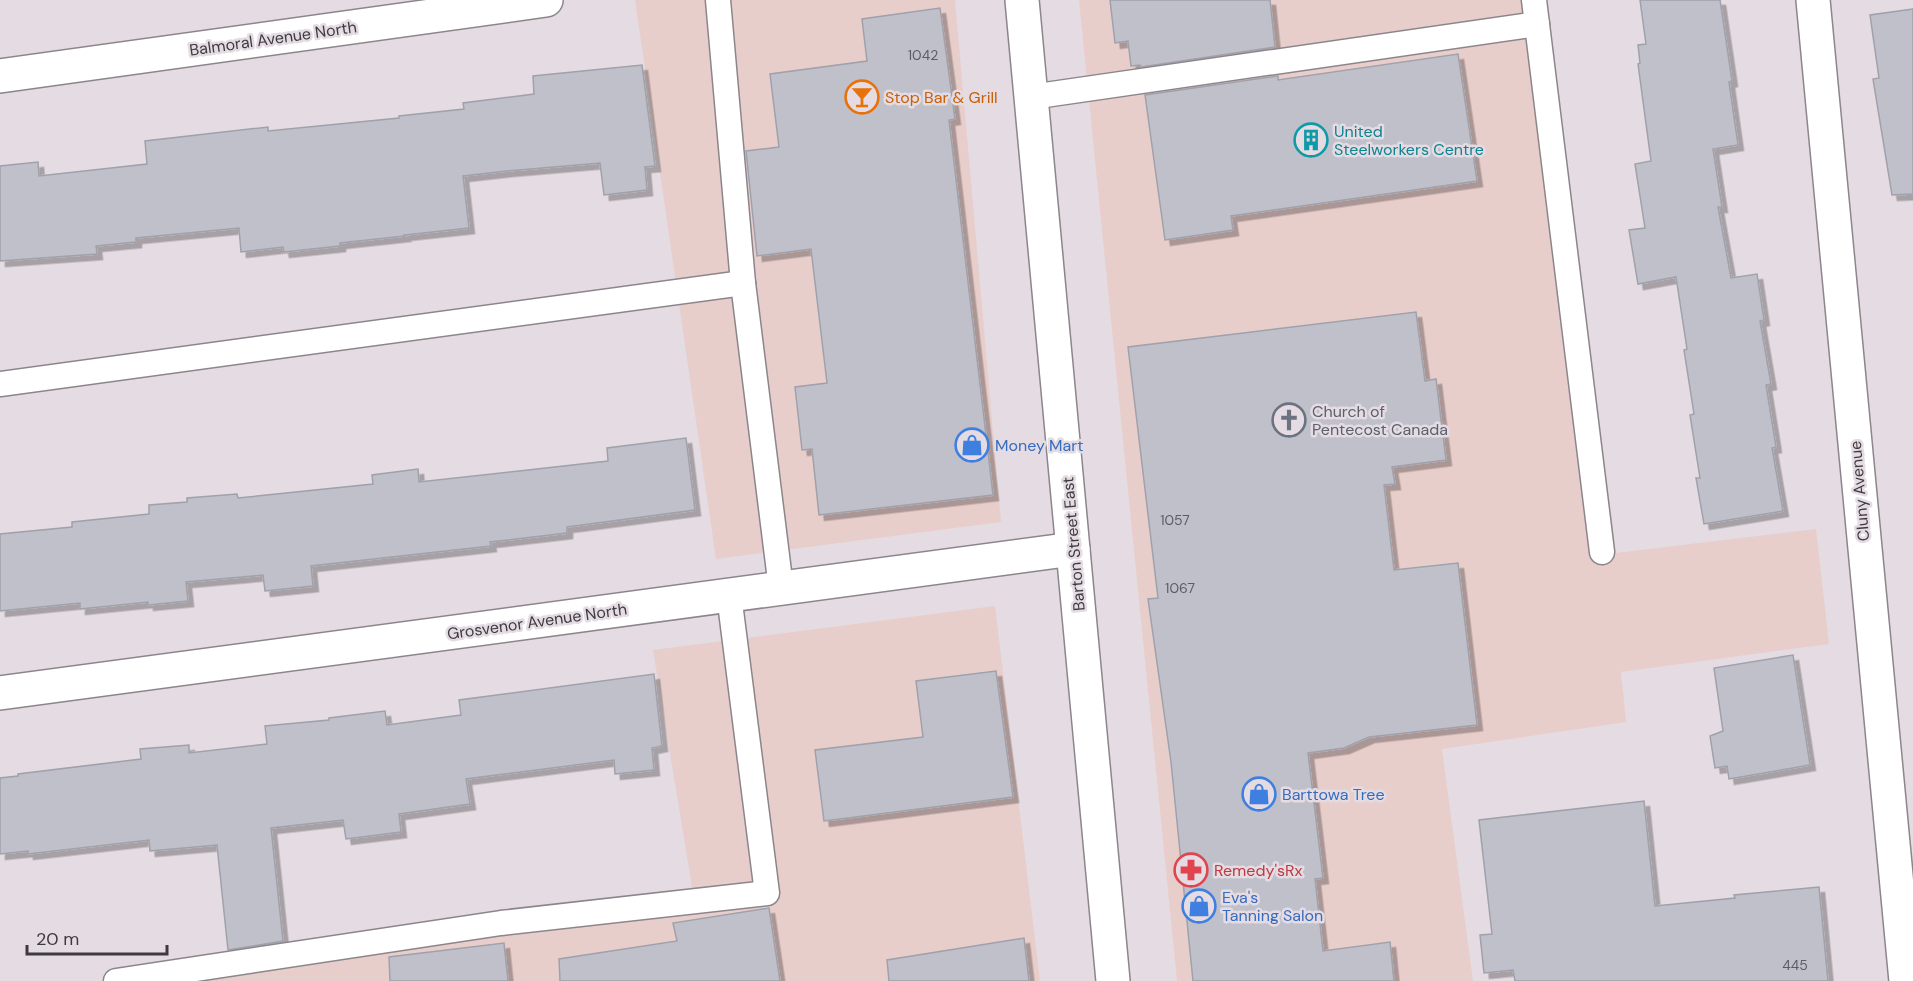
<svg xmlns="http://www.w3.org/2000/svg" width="1913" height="981" font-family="'DM Sans',sans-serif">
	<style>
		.commercial { fill: #e8cecb }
		.building { fill: #bfc0ca; stroke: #a0a1ab; stroke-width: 1.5; filter: url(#shadow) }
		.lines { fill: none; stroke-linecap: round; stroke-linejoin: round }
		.service-casing { stroke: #8d858c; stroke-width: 27 }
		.minor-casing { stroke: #8d858c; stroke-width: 36 }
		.secondary-casing { stroke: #8d858c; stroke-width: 36 }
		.service { stroke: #fff; stroke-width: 24 }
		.minor { stroke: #fff; stroke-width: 33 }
		.secondary { stroke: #fff; stroke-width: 33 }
		.labels { text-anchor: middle; stroke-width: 5; stroke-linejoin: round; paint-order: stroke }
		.number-label { font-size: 14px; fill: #5e5c61 }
		.street-label { font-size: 16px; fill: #3e3b3e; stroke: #e4dbe3 }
		.food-label { font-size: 16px; fill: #c56008; stroke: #e4dbe3; text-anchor: start }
		.culture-label { font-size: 16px; fill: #0d838f; stroke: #e4dbe3; text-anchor: start }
		.worship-label { font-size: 16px; fill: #5b616d; stroke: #e4dbe3; text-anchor: start }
		.shop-label { font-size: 16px; fill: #366cbe; stroke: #e4dbe3; text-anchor: start }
		.health-label { font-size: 16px; fill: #be3a42; stroke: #e4dbe3; text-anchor: start }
	</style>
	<defs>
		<filter id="shadow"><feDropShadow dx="5.5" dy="5.5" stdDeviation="0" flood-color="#0004"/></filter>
	</defs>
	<rect width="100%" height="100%" fill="#e4dbe3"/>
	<!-- commercial -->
	<g class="commercial">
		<polygon points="635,0 955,0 1001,522 716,559"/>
		<polygon points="1079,0 1545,0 1616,553 1816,529 1829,644 1621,672 1626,722 1442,749 1473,981 1177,981"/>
		<polygon points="995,606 1040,981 145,981 694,899 653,650"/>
	</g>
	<!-- building -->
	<g class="building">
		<polygon points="1110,0 1270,0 1275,47 1141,67 1140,65 1131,66 1128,41 1115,43"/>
		<polygon points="1640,0 1720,0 1732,81 1729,82 1738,145 1713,149 1722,207 1718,207 1731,278 1757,274 1764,320 1760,321 1771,384 1766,385 1776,447 1772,448 1783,511 1704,524 1696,478 1700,478 1690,415 1694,414 1684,350 1687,349 1676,277 1638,284 1629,230 1645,228 1635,164 1651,161 1638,64 1640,63 1638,45 1646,44"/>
		<polygon points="940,8 955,119 949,120 993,495 819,515 812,449 802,450 795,387 827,383 811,249 757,256 746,151 779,147 770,74 867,61 862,19"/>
		<polygon points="1913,9 1913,194 1892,195 1873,79 1879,78 1870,15"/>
		<polygon points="1458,54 1477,181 1231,216 1233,230 1165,240 1145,95 1278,76 1278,80"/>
		<polygon points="642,65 655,166 645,167 647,190 604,195 600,163 507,171 463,176 469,228 404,235 405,236 340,243 340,246 284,252 283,247 241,252 239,228 136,238 136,242 96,246 97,254 0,261 0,166 38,162 39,176 147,164 145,141 268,127 268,131 399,118 399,116 464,109 463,103 534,94 533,76"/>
		<polygon points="1416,312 1425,381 1436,379 1446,460 1392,467 1395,484 1384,485 1394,570 1458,563 1477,725 1369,737 1344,748 1308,753 1323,878 1315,879 1323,951 1390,942 1394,981 1193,981 1171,762 1148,599 1158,598 1128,347"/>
		<polygon points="686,438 695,510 567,527 567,533 490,542 491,546 311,566 313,586 265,591 263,575 186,582 188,601 148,605 148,602 80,609 80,603 0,611 0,534 72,527 72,522 149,514 149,505 187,502 187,498 237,494 238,498 373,484 372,475 418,469 419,482 608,461 607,448"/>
		<polygon points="1793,655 1810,765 1729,779 1727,766 1715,768 1710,736 1723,731 1714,668"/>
		<polygon points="996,671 1013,797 824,821 815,750 923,737 916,681"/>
		<polygon points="654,674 662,746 652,748 654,770 615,774 614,760 466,779 470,804 399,814 401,832 346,839 343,820 271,828 283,941 228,950 217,845 150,851 149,840 28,854 28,851 0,854 0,778 18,776 18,774 141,759 140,749 189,745 189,753 267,744 265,726 329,720 329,718 385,711 387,725 461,715 459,700"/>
		<polygon points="1644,801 1655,906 1735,898 1734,895 1819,887 1828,981 1515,981 1513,970 1484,973 1480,935 1492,934 1479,820"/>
		<polygon points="769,908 780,981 560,981 559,959 677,941 673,923"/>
		<polygon points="1024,938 1029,981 889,981 887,960"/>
		<polygon points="504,943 508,981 390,981 389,957"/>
	</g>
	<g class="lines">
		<defs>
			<g id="service">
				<polyline points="718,0 743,283 781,588"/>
				<polyline points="1534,0 1602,552"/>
				<polyline points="1031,97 1537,24"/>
				<polyline points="0,384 743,283"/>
				<polyline points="116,981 501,923 767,893 729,595"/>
			</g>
			<g id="minor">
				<polyline points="1813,0 1906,981"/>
				<polyline points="0,76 546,0"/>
				<polyline points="0,693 1073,549"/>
			</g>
			<polyline id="secondary" points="1022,0 1113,981"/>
		</defs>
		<!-- service casing -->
		<use href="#service" class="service-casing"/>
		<!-- minor casing -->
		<use href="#minor" class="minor-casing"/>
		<!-- secondary casing -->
		<use href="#secondary" class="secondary-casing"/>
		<!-- service -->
		<use href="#service" class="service"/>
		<!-- minor -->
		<use href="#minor" class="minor"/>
		<!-- secondary -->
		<use href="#secondary" class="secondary"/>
	</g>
	<!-- icons -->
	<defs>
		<symbol id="bar-ring" viewBox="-11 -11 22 22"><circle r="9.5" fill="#e4dbe3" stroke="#e8710a" stroke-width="1.5"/><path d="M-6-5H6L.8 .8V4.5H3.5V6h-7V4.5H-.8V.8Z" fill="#e8710a"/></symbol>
		<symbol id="building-ring" viewBox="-11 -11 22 22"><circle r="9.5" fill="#e4dbe3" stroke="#0f9aa8" stroke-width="1.5"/><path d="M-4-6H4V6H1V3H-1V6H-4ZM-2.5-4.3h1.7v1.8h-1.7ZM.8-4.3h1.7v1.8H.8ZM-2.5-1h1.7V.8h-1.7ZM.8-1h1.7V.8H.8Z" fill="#0f9aa8"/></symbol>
		<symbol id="church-ring" viewBox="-11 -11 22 22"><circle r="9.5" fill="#e4dbe3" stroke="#6b7280" stroke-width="1.5"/><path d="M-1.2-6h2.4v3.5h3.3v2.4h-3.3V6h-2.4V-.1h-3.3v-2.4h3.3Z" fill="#6b7280"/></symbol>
		<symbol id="shop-ring" viewBox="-11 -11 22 22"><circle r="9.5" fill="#e4dbe3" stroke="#3f7fe0" stroke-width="1.5"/><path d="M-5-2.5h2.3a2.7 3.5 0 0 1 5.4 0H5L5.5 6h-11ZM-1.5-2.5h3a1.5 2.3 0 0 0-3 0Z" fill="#3f7fe0"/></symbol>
		<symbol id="pharmacy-ring" viewBox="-11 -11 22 22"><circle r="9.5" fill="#e4dbe3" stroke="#e0444e" stroke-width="1.5"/><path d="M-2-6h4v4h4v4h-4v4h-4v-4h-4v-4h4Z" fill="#e0444e"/></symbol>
	</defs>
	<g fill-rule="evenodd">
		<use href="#bar-ring" x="843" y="78" width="38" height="38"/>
		<use href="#building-ring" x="1292" y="121" width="38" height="38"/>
		<use href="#church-ring" x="1270" y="401" width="38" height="38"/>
		<use href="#shop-ring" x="953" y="426" width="38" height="38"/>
		<use href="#shop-ring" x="1240" y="775" width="38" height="38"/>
		<use href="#pharmacy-ring" x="1172" y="851" width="38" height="38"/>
		<use href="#shop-ring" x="1180" y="887" width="38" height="38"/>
	</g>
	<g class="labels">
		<!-- number labels -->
		<g class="number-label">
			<text x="923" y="60">1042</text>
			<text x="1175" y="525">1057</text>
			<text x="1180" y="593">1067</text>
			<text x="1795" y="970">445</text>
		</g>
		<!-- street labels -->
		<g class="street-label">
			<text transform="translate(273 38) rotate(-8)" y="6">Balmoral Avenue North</text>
			<text transform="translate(1859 491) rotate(-95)" y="6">Cluny Avenue</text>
			<text transform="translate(1073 544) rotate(-95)" y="6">Barton Street East</text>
			<text transform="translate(537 621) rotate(-8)" y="6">Grosvenor Avenue North</text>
		</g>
		<!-- food labels -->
		<g class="food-label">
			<text x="885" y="103">Stop Bar &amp; Grill</text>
		</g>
		<!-- culture labels -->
		<g class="culture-label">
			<text x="1334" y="137">United<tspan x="1334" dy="18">Steelworkers Centre</tspan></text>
		</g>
		<!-- worship labels -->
		<g class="worship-label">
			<text x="1312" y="417">Church of<tspan x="1312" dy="18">Pentecost Canada</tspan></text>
		</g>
		<!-- shop labels -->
		<g class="shop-label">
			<text x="995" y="451">Money Mart</text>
			<text x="1282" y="800">Barttowa Tree</text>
			<text x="1222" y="903">Eva's<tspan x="1222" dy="18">Tanning Salon</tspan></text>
		</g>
		<!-- health labels -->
		<g class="health-label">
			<text x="1214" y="876">Remedy'sRx</text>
		</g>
	</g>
	<!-- scale -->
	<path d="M27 945v9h140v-9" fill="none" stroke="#3e3b3e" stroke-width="3"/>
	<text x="36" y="945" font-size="18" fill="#3e3b3e" stroke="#e4dbe3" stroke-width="4.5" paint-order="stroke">20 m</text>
</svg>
